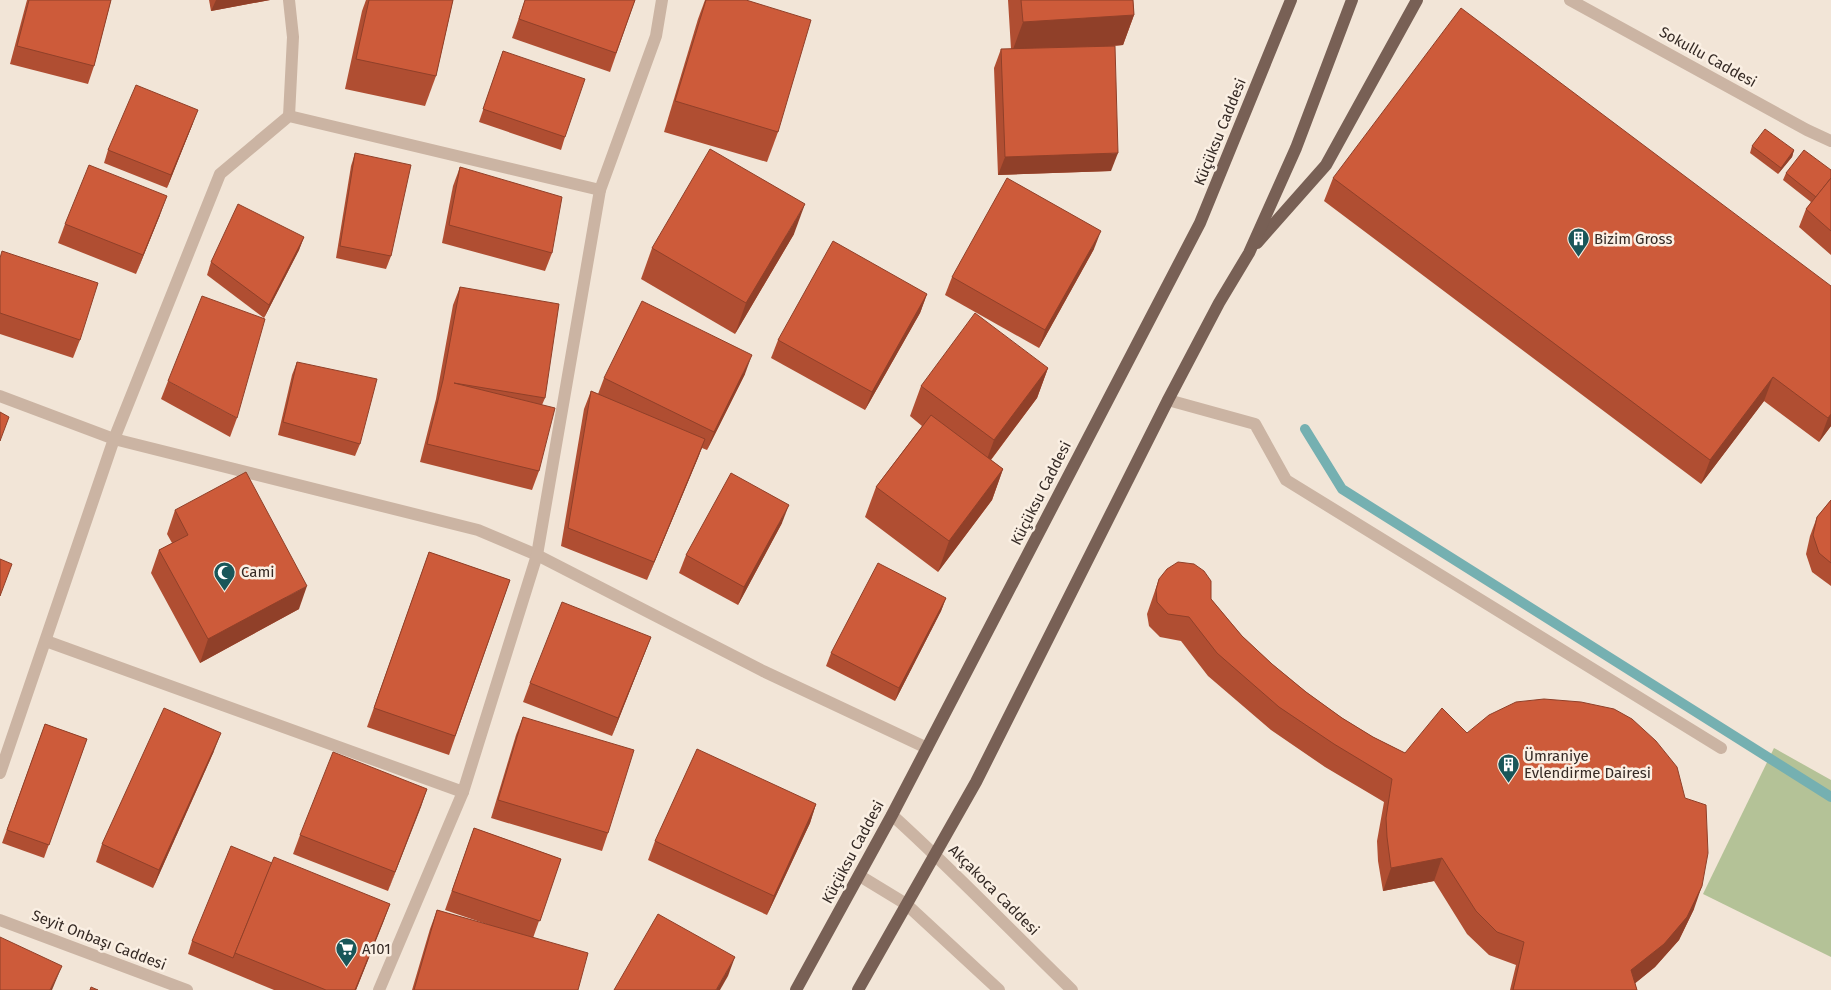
<svg xmlns="http://www.w3.org/2000/svg" width="1831" height="990" font-family="'Fira Sans',sans-serif">
	<style>
		.grass { fill: #b4c297 }
		.lines { fill: none; stroke-linecap: round; stroke-linejoin: round }
		.stream { stroke: #75b0b1; stroke-width: 10 }
		.minor { stroke: #cbb4a3; stroke-width: 12 }
		.major { stroke: #786055; stroke-width: 12 }
		.wall { fill: #b04e32 }
		.shaded-wall { fill: #904029 }
		.building { fill: #cd5b3a; stroke: #904029 }
		.labels { text-anchor: middle; stroke-width: 5; stroke-linejoin: round; paint-order: stroke }
		.street-label { font-size: 15px; fill: #352a25; stroke: #faefe3 }
		.poi-label { font-size: 15px; fill: #352a25; stroke: #faefe3; text-anchor: start }
	</style>
	<rect width="100%" height="100%" fill="#f2e5d7"/>
	<!-- grass -->
	<polygon class="grass" points="1774,748 1831,780 1831,957 1703,894"/>
	<g class="lines">
		<!-- stream -->
		<polyline class="stream" points="1305,429 1342,489 1831,797"/>
		<!-- minor -->
		<g class="minor">
			<polyline points="289,0 293,37 289,116"/>
			<polyline points="1570,0 1807,130 1831,141"/>
			<polyline points="0,396 114,439 478,530 537,555 763,671 927,748"/>
			<polyline points="1168,400 1255,424 1286,480 1721,748"/>
			<polyline points="46,641 463,792"/>
			<polyline points="0,773 114,439 220,174 289,116 600,190"/>
			<path d="M892,815C954,871 1012,932 1072,990"/>
			<polyline points="860,876 906,904 999,990"/>
			<polyline points="0,920 187,990"/>
			<polyline points="379,990 463,792 537,555 600,190 656,36 662,0"/>
		</g>
		<!-- major -->
		<g class="major">
			<polyline points="1257,243 1326,165 1417,0"/>
			<polyline points="796,990 892,815 1200,223 1291,0"/>
			<polyline points="858,990 976,782 1168,400 1219,303 1249,253 1296,148 1352,0"/>
		</g>
	</g>
	<!-- wall -->
	<g class="wall">
		<polygon points="27,0 111,0 94,66 88,84 10,64"/>
		<polygon points="209,0 270,0 211,11"/>
		<polygon points="366,0 453,0 436,76 425,106 345,89 362,11"/>
		<polygon points="525,0 635,0 610,72 512,38"/>
		<polygon points="705,0 746,0 778,132 767,162 664,132 698,19"/>
		<polygon points="1008,0 1133,0 1134,15 1123,45 1114,46 1111,171 998,175 994,68 1001,49 1011,49"/>
		<polygon points="503,51 565,137 561,150 479,122"/>
		<polygon points="193,123 167,188 104,163 108,150"/>
		<polygon points="1752,146 1794,150 1792,157 1778,174 1750,153"/>
		<polygon points="355,153 391,256 386,269 336,258 351,166"/>
		<polygon points="460,167 552,253 545,271 442,243 453,186"/>
		<polygon points="1831,170 1831,255 1799,227 1806,209 1811,202 1783,180 1786,173"/>
		<polygon points="1333,178 1831,286 1831,426 1819,442 1764,401 1701,484 1324,201"/>
		<polygon points="160,215 136,274 58,243 65,224"/>
		<polygon points="794,234 735,334 641,279 652,248"/>
		<polygon points="304,237 299,250 264,318 207,275 211,262"/>
		<polygon points="1094,249 1039,348 945,295 952,277"/>
		<polygon points="0,257 80,340 73,358 0,334"/>
		<polygon points="460,287 545,398 542,405 539,471 532,490 420,462 436,399 453,305"/>
		<polygon points="927,294 920,313 865,410 771,358 778,340"/>
		<polygon points="297,362 360,444 355,456 278,435 292,375"/>
		<polygon points="1048,368 1037,398 991,460 1003,469 992,500 938,572 865,517 876,487 922,426 910,416 921,386"/>
		<polygon points="745,374 707,450 702,448 647,580 561,546 584,409 591,391 598,394 604,378"/>
		<polygon points="168,381 237,418 230,437 161,399"/>
		<polygon points="1831,500 1831,586 1812,572 1806,554 1810,536 1817,517"/>
		<polygon points="175,510 299,609 200,663 151,573 159,550 172,543 167,534"/>
		<polygon points="782,523 738,605 679,573 686,555"/>
		<polygon points="429,552 510,580 449,755 367,727"/>
		<polygon points="1159,579 1211,599 1242,636 1272,664 1306,692 1342,718 1373,737 1405,753 1467,733 1694,909 1679,940 1655,967 1635,983 1637,990 1510,990 1516,965 1489,955 1467,934 1434,881 1383,891 1378,861 1377,841 1384,802 1325,767 1271,730 1208,676 1181,641 1160,637 1149,626 1147,614"/>
		<polygon points="946,598 941,611 895,701 826,666 831,653"/>
		<polygon points="651,637 612,736 523,702 530,683"/>
		<polygon points="523,717 608,833 602,851 491,818 516,735"/>
		<polygon points="45,724 87,739 44,858 2,843"/>
		<polygon points="214,751 153,888 96,862 102,844"/>
		<polygon points="427,789 388,891 293,854 300,835"/>
		<polygon points="816,804 810,823 767,915 648,860 655,841"/>
		<polygon points="474,828 561,859 533,938 578,990 412,990 430,929 437,910 498,928 445,910"/>
		<polygon points="272,863 390,904 356,990 274,990 188,954 192,941"/>
	</g>
	<!-- shaded-wall -->
	<g class="shaded-wall">
		<polygon points="216,0 270,0 211,11"/>
		<polygon points="1134,15 1123,45 1012,52 1023,22"/>
		<polygon points="198,110 193,123 167,188 171,175"/>
		<polygon points="1794,150 1792,157 1778,174 1781,168"/>
		<polygon points="1118,153 1111,171 998,175 1005,157"/>
		<polygon points="167,196 160,215 136,274 143,255"/>
		<polygon points="805,204 794,234 735,334 746,303"/>
		<polygon points="1101,231 1094,249 1039,348 1045,330"/>
		<polygon points="304,237 299,250 264,318 269,305"/>
		<polygon points="927,294 920,313 865,410 872,392"/>
		<polygon points="752,355 745,374 707,450 714,432"/>
		<polygon points="1048,368 1037,398 983,470 994,440"/>
		<polygon points="1773,377 1764,401 1701,484 1710,460"/>
		<polygon points="1831,414 1831,426 1819,442 1828,418"/>
		<polygon points="705,439 698,458 647,580 654,562"/>
		<polygon points="1003,469 992,500 938,572 949,541"/>
		<polygon points="789,505 782,523 738,605 744,587"/>
		<polygon points="307,586 299,609 200,663 208,639"/>
		<polygon points="946,598 941,611 895,701 899,688"/>
		<polygon points="651,637 644,655 612,736 618,718"/>
		<polygon points="221,733 214,751 153,888 159,870"/>
		<polygon points="427,789 421,807 388,891 395,872"/>
		<polygon points="816,804 810,823 767,915 774,896"/>
		<polygon points="1442,858 1434,881 1383,891 1391,868"/>
		<polygon points="1702,886 1694,909 1679,940 1655,967 1627,990 1631,970"/>
		<polygon points="390,904 383,923 356,990 355,990"/>
		<polygon points="735,957 728,976 720,990 716,990"/>
		<polygon points="62,966 52,990 50,990"/>
	</g>
	<!-- building -->
	<g class="building">
		<polygon points="29,0 111,0 94,66 17,46"/>
		<polygon points="369,0 453,0 436,76 356,59"/>
		<polygon points="525,0 635,0 616,53 519,19"/>
		<polygon points="706,0 746,0 811,20 778,132 675,101"/>
		<polygon points="1021,0 1133,0 1134,15 1023,22"/>
		<polygon points="1461,8 1831,286 1831,414 1828,418 1773,377 1710,460 1333,178"/>
		<polygon points="1115,46 1118,153 1005,157 1001,49"/>
		<polygon points="503,51 585,79 565,137 483,109"/>
		<polygon points="136,85 198,110 171,175 108,150"/>
		<polygon points="1765,129 1794,150 1781,168 1752,146"/>
		<polygon points="710,149 805,204 746,303 652,248"/>
		<polygon points="1804,150 1831,170 1831,178 1816,197 1786,173"/>
		<polygon points="355,153 411,165 391,256 340,246"/>
		<polygon points="89,165 167,196 143,255 65,224"/>
		<polygon points="460,167 562,197 552,253 449,225"/>
		<polygon points="1007,178 1101,231 1045,330 952,277"/>
		<polygon points="1831,178 1831,231 1806,209"/>
		<polygon points="238,204 304,237 269,305 211,262"/>
		<polygon points="833,241 927,294 872,392 778,340"/>
		<polygon points="2,251 98,283 80,340 0,313 0,258"/>
		<polygon points="460,287 559,304 545,398 454,383 555,408 539,471 427,444 443,380"/>
		<polygon points="202,296 265,319 237,418 168,381"/>
		<polygon points="642,301 752,355 714,432 604,378"/>
		<polygon points="975,313 1048,368 994,440 921,386"/>
		<polygon points="297,362 377,379 360,444 283,422"/>
		<polygon points="591,391 705,439 654,562 568,528"/>
		<polygon points="0,412 9,417 0,441"/>
		<polygon points="931,415 1003,469 949,541 876,487"/>
		<polygon points="246,472 307,586 208,639 159,550 188,535 175,510"/>
		<polygon points="731,473 789,505 744,587 686,555"/>
		<polygon points="1831,500 1831,563 1819,553 1813,535 1817,517"/>
		<polygon points="429,552 510,580 455,736 374,708"/>
		<polygon points="0,559 12,564 0,596"/>
		<polygon points="1178,562 1194,564 1204,571 1211,581 1211,599 1242,636 1272,664 1306,692 1342,718 1373,737 1405,753 1442,708 1467,733 1489,715 1516,702 1544,699 1581,702 1614,709 1632,719 1656,741 1677,767 1685,798 1706,805 1708,853 1702,886 1687,917 1664,944 1631,970 1637,990 1513,990 1524,942 1497,932 1476,911 1442,858 1391,868 1387,837 1386,818 1392,779 1334,744 1279,707 1217,653 1189,617 1168,614 1157,602 1156,590 1159,579 1167,569"/>
		<polygon points="878,563 946,598 899,688 831,653"/>
		<polygon points="562,602 651,637 618,718 530,683"/>
		<polygon points="164,708 221,733 159,870 102,844"/>
		<polygon points="523,717 634,750 608,833 498,800"/>
		<polygon points="45,724 87,739 49,845 7,830"/>
		<polygon points="697,749 816,804 774,896 655,841"/>
		<polygon points="333,752 427,789 395,872 300,835"/>
		<polygon points="474,828 561,859 540,921 452,891"/>
		<polygon points="231,846 272,863 233,958 192,941"/>
		<polygon points="274,857 390,904 355,990 326,990 235,953"/>
		<polygon points="437,910 588,953 578,990 414,990"/>
		<polygon points="658,914 735,957 716,990 614,990"/>
		<polygon points="0,937 62,966 50,990 0,990"/>
		<polygon points="91,987 98,990 90,990"/>
	</g>
	<!-- icons -->
	<defs>
		<symbol id="building-pin" viewBox="-11 -11 22 30"><path d="M0 17L-7.5 6A9.5 9.5 0 1 1 7.5 6Z" fill="#195659" stroke="#faefe3"/><path d="M-4-6H4V6H1V3H-1V6H-4ZM-2.5-4.3h1.7v1.8h-1.7ZM.8-4.3h1.7v1.8H.8ZM-2.5-1h1.7V.8h-1.7ZM.8-1h1.7V.8H.8Z" fill="#fff"/></symbol>
		<symbol id="mosque-pin" viewBox="-11 -11 22 30"><path d="M0 17L-7.5 6A9.5 9.5 0 1 1 7.5 6Z" fill="#195659" stroke="#faefe3"/><path d="M3.5-4.9A6 6 0 1 0 3.5 4.9A5 5 0 1 1 3.5-4.9Z" fill="#fff"/></symbol>
		<symbol id="supermarket-pin" viewBox="-11 -11 22 30"><path d="M0 17L-7.5 6A9.5 9.5 0 1 1 7.5 6Z" fill="#195659" stroke="#faefe3"/><path d="M-6-5.5h2.5l.6 2H6L4.5 2H-2.5L-4.4-4H-6ZM-1.5 3.2a1.3 1.3 0 1 0 .1 0ZM3 3.2a1.3 1.3 0 1 0 .1 0Z" fill="#fff"/></symbol>
	</defs>
	<g fill-rule="evenodd">
		<use href="#building-pin" x="1566" y="226" width="25" height="34"/>
		<use href="#mosque-pin" x="212" y="560" width="25" height="34"/>
		<use href="#building-pin" x="1496" y="752" width="25" height="34"/>
		<use href="#supermarket-pin" x="334" y="936" width="25" height="34"/>
	</g>
	<g class="labels">
		<!-- street labels -->
		<g class="street-label">
			<text transform="translate(1708 57) rotate(29)" y="5">Sokullu Caddesi</text>
			<text transform="translate(1220 132) rotate(-68)" y="5">Küçüksu Caddesi</text>
			<text transform="translate(1041 493) rotate(-63)" y="5">Küçüksu Caddesi</text>
			<text transform="translate(853 852) rotate(-62)" y="5">Küçüksu Caddesi</text>
			<text transform="translate(994 890) rotate(45)" y="5">Akçakoca Caddesi</text>
			<text transform="translate(99 940) rotate(21)" y="5">Seyit Onbaşı Caddesi</text>
		</g>
		<!-- poi labels -->
		<g class="poi-label">
			<text x="1594" y="244">Bizim Gross</text>
			<text x="241" y="577">Cami</text>
			<text x="1524" y="761">Ümraniye<tspan x="1524" dy="17">Evlendirme Dairesi</tspan></text>
			<text x="362" y="954">A101</text>
		</g>
	</g>
</svg>
